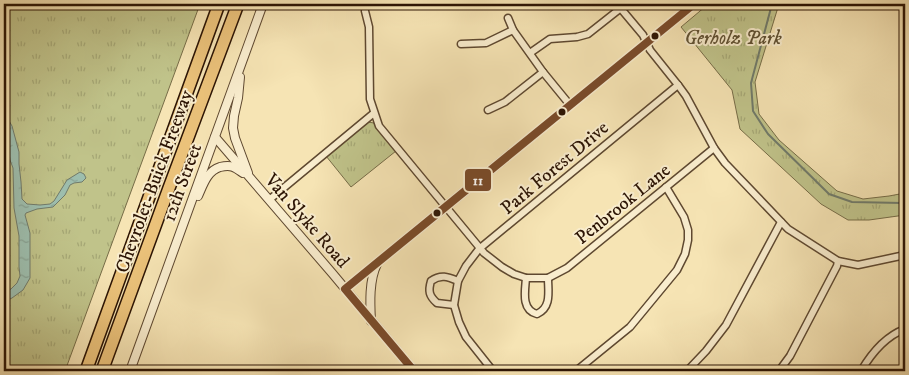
<svg xmlns="http://www.w3.org/2000/svg" width="909" height="375" font-family="'IM FELL DW Pica',serif">
	<style>
		.grass { fill: url(#grass-tufts); stroke: #766c47 }
		.water { fill: url(#water-ripples); stroke: #707a6a }
		.lines { fill: none; stroke-linecap: round; stroke-linejoin: round }
		.stream { stroke: #707a6a; stroke-width: 2 }
		.minor-casing { stroke: #5e4830; stroke-width: 9 }
		.tertiary-casing { stroke: #5e4830; stroke-width: 10 }
		.motorway-casing { stroke: #2c1404; stroke-width: 14 }
		.minor { stroke: #f9edce; stroke-width: 6 }
		.tertiary { stroke: #f9edce; stroke-width: 8 }
		.motorway { stroke: #ebc27a; stroke-width: 11 }
		.bus-1-casing { stroke: #f9edce; stroke-width: 11 }
		.bus-1 { stroke: #7a4b2a; stroke-width: 8 }
		.bus-dot { fill: #2c1404; stroke: #f9edce; stroke-width: 2 }
		.labels { text-anchor: middle; stroke-width: 4; stroke-linejoin: round; paint-order: stroke }
		.park-label { font-size: 19px; font-style: italic; fill: #605133; stroke: #f9edce }
		.street-label { font-size: 19px; fill: #2c1404; stroke: #f9edce }
		.line-badge { stroke: #f9edce; stroke-width: 2 }
		.badge-label { font-size: 14px; text-anchor: middle; font-weight: bold; fill: #fff }
	</style>
	<defs>
		<pattern id="grass-tufts" width="24" height="20" patternUnits="userSpaceOnUse" patternTransform="scale(1.25)"><rect width="24" height="20" fill="#c0c38a"/><path d="M3 7l-1-3M5 7V3M7 7l1-3M15 17l-1-3M17 17v-4M19 17l1-3" fill="none" stroke="#a5a775"/></pattern>
		<pattern id="water-ripples" width="26" height="14" patternUnits="userSpaceOnUse" patternTransform="scale(1.25)"><rect width="26" height="14" fill="#9dbeae"/><path d="M2 4q2-2 4 0t4 0M15 11q2-2 4 0t4 0" fill="none" stroke="#87a294"/></pattern>
	</defs>
	<rect width="100%" height="100%" fill="#f6e4b4"/>
	<filter id="stains"><feTurbulence type="fractalNoise" baseFrequency=".004" numOctaves="4"/><feColorMatrix values="0 0 0 0 .2 0 0 0 0 .09 0 0 0 0 .02 0 0 0 .5 -.17"/></filter>
	<radialGradient id="worn" r=".72"><stop offset=".6" stop-color="#630" stop-opacity="0"/><stop offset="1" stop-color="#630" stop-opacity=".3"/></radialGradient>
	<!-- grass -->
	<g class="grass">
		<polygon points="4,4 200,4 65,371 4,371"/>
		<polygon points="711,4 779,4 755,82 759,114 779,140 837,191 863,199 889,196 905,193 905,215 869,220 848,220 821,204 740,129 732,90 681,27 706,6"/>
		<polygon points="368,122 374,123 396,151 351,187 326,156"/>
	</g>
	<!-- water -->
	<polygon class="water" points="4,112 12,126 19,152 19,164 21,182 22,199 27,204 40,205 50,204 54,201 67,180 80,172 84,174 86,178 82,182 74,183 70,185 65,195 53,207 37,209 26,213 25,215 30,233 30,278 23,290 12,298 4,302 4,292 11,289 17,283 20,276 19,267 19,236 14,208 13,168 10,160 8,146 4,130"/>
	<g class="lines">
		<!-- stream -->
		<polyline class="stream" points="772,4 751,83 753,111 768,134 829,194 852,202 902,203"/>
		<defs>
			<g id="minor">
				<polyline points="617,4 643,35 650,50 678,85 686,96 714,148 725,163 788,229 838,261 858,265 905,255"/>
				<polyline points="365,11 369,27 370,99 379,126 484,253 502,267 514,274 526,278 548,278 567,268 714,148"/>
				<polyline points="508,18 513,30 543,72 570,105"/>
				<polyline points="461,44 486,43 513,30"/>
				<polyline points="530,53 550,39 577,37 588,34 626,4"/>
				<polyline points="488,110 505,102 543,72"/>
				<polyline points="269,200 374,113"/>
				<path d="M526,278C525,291 521,310 537,314C552,307 548,291 548,278"/>
				<path d="M454,305L437,303C429,296 428,291 431,281C441,274 448,277 458,281"/>
				<polyline points="493,371 466,337 459,322 454,305 458,281 466,266 479,249 678,85"/>
				<polyline points="576,371 630,327 677,270 685,254 688,240 688,230 684,217 666,187"/>
				<polyline points="687,371 706,351 726,325 781,222"/>
				<polyline points="779,371 790,356 837,266 838,261"/>
				<path d="M861,371C871,354 886,336 905,329"/>
			</g>
			<g id="tertiary">
				<polyline points="240,77 238,98 234,116 233,128 235,138 248,173"/>
				<polyline points="215,137 332,273 414,371"/>
				<path d="M198,196C203,185 207,171 220,167C224,166 229,165 233,167C236,168 240,171 243,173"/>
				<polyline points="345,289 694,4"/>
				<path d="M371,321C370,303 369,280 377,264"/>
				<polyline points="130,371 263,4"/>
			</g>
			<g id="motorway">
				<polyline points="86,371 219,4"/>
				<polyline points="102,371 169,188 238,4"/>
			</g>
		</defs>
		<!-- minor casing -->
		<use href="#minor" class="minor-casing"/>
		<!-- tertiary casing -->
		<use href="#tertiary" class="tertiary-casing"/>
		<!-- motorway casing -->
		<use href="#motorway" class="motorway-casing"/>
		<!-- minor -->
		<use href="#minor" class="minor"/>
		<!-- tertiary -->
		<use href="#tertiary" class="tertiary"/>
		<!-- motorway -->
		<use href="#motorway" class="motorway"/>
		<defs>
			<polyline id="bus-1" points="414,371 345,289 694,4"/>
		</defs>
		<!-- bus-1 casing -->
		<use href="#bus-1" class="bus-1-casing"/>
		<!-- bus-1 -->
		<use href="#bus-1" class="bus-1"/>
	</g>
	<!-- markers -->
	<g class="bus-dot">
		<circle cx="655" cy="36" r="4.5"/>
		<circle cx="562" cy="112" r="4.5"/>
		<circle cx="437" cy="213" r="4.5"/>
	</g>
	<g class="labels">
		<!-- park labels -->
		<g class="park-label">
			<text x="733" y="44">Gerholz Park</text>
		</g>
		<!-- street labels -->
		<g class="street-label">
			<text transform="translate(554 167) rotate(-40)" y="7">Park Forest Drive</text>
			<text transform="translate(153 181) rotate(-70)" y="7">Chevrolet-Buick Freeway</text>
			<text transform="translate(181 182) rotate(-70)" y="7">12th Street</text>
			<text transform="translate(622 203) rotate(-39)" y="7">Penbrook Lane</text>
			<text transform="translate(308 220) rotate(49)" y="7">Van Slyke Road</text>
		</g>
	</g>
	<rect class="line-badge" x="464" y="168" width="28" height="24" rx="5" fill="#7a4b2a"/>
	<g class="badge-label">
		<text x="478" y="185">11</text>
	</g>
	<!-- margin -->
	<rect width="909" height="375" fill="none" stroke="#f6e4b4" stroke-width="20"/>
	<rect x="5" y="5" width="899" height="365" fill="none" stroke="#2c1404" stroke-width="2.5"/>
	<rect x="10" y="10" width="889" height="355" fill="none" stroke="#2c1404"/>
	<rect width="100%" height="100%" filter="url(#stains)"/>
	<rect width="100%" height="100%" fill="url(#worn)"/>
</svg>
